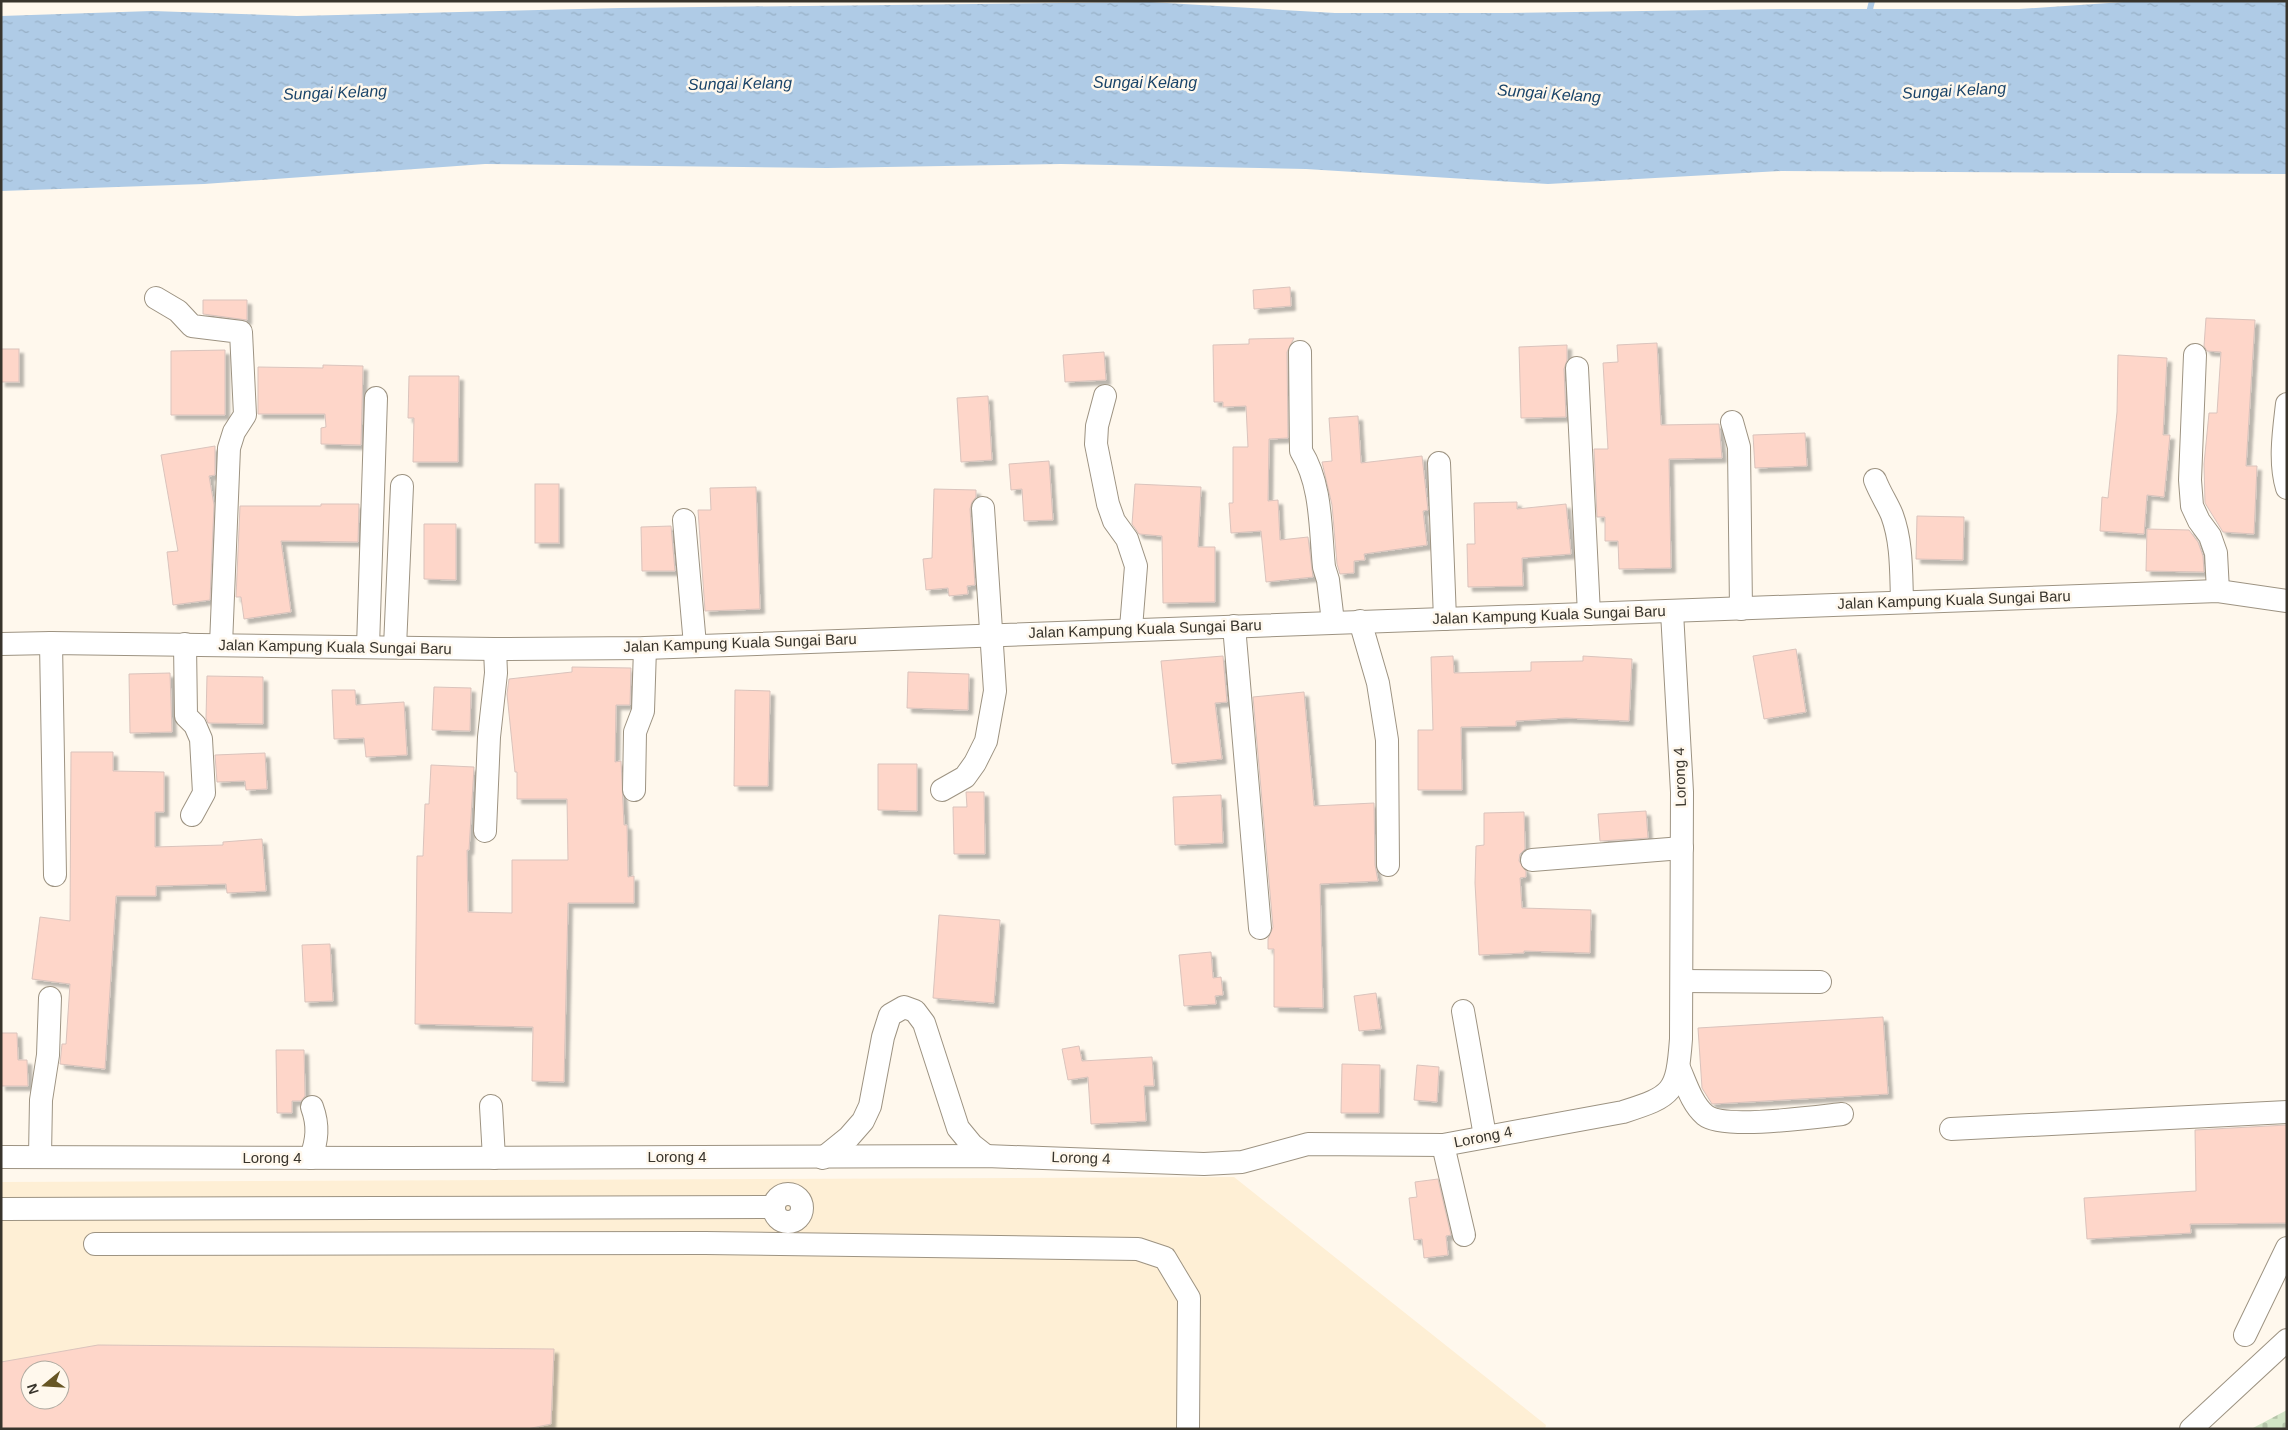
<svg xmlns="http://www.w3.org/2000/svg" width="2288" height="1430" font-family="Arial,sans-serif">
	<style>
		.built { fill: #feefd5; fill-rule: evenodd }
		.cemetery { fill: url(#cemetery-stones) }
		.water { fill: url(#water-ripples) }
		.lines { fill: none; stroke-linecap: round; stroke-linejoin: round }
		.stream { stroke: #afcbe6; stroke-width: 6 }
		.building { fill: #fed6c9; stroke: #dac3bc; fill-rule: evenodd; filter: url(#shadow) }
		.minor-casing { stroke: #9d9382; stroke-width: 24 }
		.minor { stroke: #fff; stroke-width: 22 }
		.labels { text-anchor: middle; stroke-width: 5; stroke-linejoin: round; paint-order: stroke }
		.street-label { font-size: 15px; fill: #38342c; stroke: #fff8ed }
		.water-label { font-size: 16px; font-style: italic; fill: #1a4469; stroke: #fff8ed }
	</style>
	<defs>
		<pattern id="cemetery-stones" width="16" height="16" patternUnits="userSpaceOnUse" patternTransform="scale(1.25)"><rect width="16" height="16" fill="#d2e4c5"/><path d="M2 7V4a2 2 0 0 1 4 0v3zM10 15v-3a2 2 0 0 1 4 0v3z" fill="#b5c4a9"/></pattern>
		<pattern id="water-ripples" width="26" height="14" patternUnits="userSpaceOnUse" patternTransform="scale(1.25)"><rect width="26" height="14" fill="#afcbe6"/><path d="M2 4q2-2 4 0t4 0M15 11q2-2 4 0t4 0" fill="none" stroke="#97afc5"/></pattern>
		<filter id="shadow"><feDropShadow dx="4.5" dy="4.5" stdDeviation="1" flood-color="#0004"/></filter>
	</defs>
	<rect width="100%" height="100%" fill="#fff8ed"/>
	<!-- built -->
	<path class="built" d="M1234,1177L1546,1425L1545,1429H1V1182ZM30,1370H60V1400H30Z"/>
	<!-- cemetery -->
	<polygon class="cemetery" points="2287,1410 2287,1429 2253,1429 2253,1428"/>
	<!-- water -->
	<polygon class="water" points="2138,1 2287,1 2287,174 1781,171 1548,184 1306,169 1061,164 827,168 485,164 204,184 1,191 1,16 152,11 297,16 620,8 1150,2 1335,13 1508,13 1780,9 2019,9"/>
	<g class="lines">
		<!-- stream -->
		<polyline class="stream" points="1872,1 1870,9 1874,16"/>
	</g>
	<!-- building -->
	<g class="building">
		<polygon points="1290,287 1291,306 1254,309 1253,290"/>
		<polygon points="203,300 247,300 247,320 203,314"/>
		<polygon points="2206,318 2255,320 2246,466 2257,466 2254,534 2223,532 2205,503 2204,464 2209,413 2217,413 2221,352 2207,351 2204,346"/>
		<polygon points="1294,338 1287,352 1288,438 1269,439 1268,501 1278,500 1280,540 1308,537 1313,577 1266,582 1261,531 1231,533 1229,503 1233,503 1233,447 1248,447 1246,406 1223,407 1223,402 1214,402 1213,345 1249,344 1249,339"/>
		<polygon points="1657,343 1661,425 1719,424 1722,458 1669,459 1671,568 1619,569 1618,541 1605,541 1605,517 1597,517 1594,449 1608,449 1603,363 1618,362 1617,345"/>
		<polygon points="1567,345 1567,360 1564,369 1566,417 1521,418 1519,347"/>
		<rect x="1" y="349" width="18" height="33"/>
		<polygon points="225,350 225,415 171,415 171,351"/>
		<polygon points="1104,352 1106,380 1065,382 1063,355"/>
		<polygon points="2118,355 2167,358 2163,435 2170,435 2164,497 2147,495 2144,534 2100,531 2102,497 2108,498 2117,412"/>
		<polygon points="323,365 363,366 361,445 321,444 321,428 326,427 325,414 258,414 258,367 323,368"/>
		<polygon points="409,376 459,376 458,462 413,462 414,418 408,418"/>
		<polygon points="988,396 992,460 961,462 957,398"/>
		<polygon points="1358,416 1361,463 1422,456 1428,510 1423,511 1427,545 1364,554 1365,560 1354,561 1354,573 1340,574 1337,564 1332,505 1322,462 1332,461 1329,418"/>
		<polygon points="1805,433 1807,466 1755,468 1753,435"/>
		<polygon points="215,446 215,475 209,476 214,505 210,600 173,605 167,552 178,551 161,455"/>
		<polygon points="1049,461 1053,520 1024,521 1022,489 1011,490 1009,464"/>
		<rect x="535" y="484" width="24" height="59"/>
		<polygon points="1135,484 1201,487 1198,547 1215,547 1215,602 1163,603 1162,536 1139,534 1132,524"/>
		<polygon points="756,487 760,609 705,611 698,510 711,510 710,488"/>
		<polygon points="934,489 976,490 976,497 972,502 970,509 975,585 967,586 968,594 949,596 948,588 926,590 923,559 932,558"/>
		<polygon points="1517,502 1517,509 1566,504 1571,554 1522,558 1523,586 1468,587 1467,544 1475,544 1474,503"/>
		<polygon points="321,504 359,504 358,542 281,541 291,612 244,619 241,597 236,597 240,506 321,506"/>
		<polygon points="1917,516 1964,517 1963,560 1916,559"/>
		<polygon points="424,524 456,524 456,580 424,579"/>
		<polygon points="671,526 675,571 642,571 641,527"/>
		<polygon points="2147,529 2189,530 2198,542 2203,556 2204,572 2146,571"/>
		<polygon points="1796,649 1806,712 1764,719 1753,656"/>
		<polygon points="1223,656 1227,702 1215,703 1222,759 1172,764 1161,661"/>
		<polygon points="1453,656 1454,673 1531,671 1531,662 1583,661 1583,656 1632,659 1629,721 1566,718 1516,721 1516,726 1461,727 1462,790 1418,790 1418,730 1433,730 1431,657"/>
		<polygon points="572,667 631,668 630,705 616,705 615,762 621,761 624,825 627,825 628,877 634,876 634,903 568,903 564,1082 532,1081 533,1027 415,1024 417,856 423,856 425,804 429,804 431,765 474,767 469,850 467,850 468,912 512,913 512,860 568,860 567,799 517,799 517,772 515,772 507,694 509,679 572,672"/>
		<polygon points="908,672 969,674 968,710 907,708"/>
		<polygon points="170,673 172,732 130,733 129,674"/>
		<polygon points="207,676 263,677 263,724 208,723 206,718"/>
		<polygon points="434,687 471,688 470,731 432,730"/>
		<polygon points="332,690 355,690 356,705 404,702 407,755 366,757 364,738 334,739"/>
		<polygon points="735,690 770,691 768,786 734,786"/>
		<polygon points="1304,692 1314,806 1374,803 1375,865 1378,881 1320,884 1323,1008 1274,1007 1274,949 1268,949 1268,939 1273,927 1253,697"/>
		<polygon points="71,752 113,752 113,771 164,772 164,812 155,812 155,847 223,845 223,842 262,839 266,891 227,893 226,884 156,886 156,896 116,896 105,1069 60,1064 62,1044 66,1044 70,984 32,979 40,917 70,921"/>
		<polygon points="265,753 267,789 246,790 245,781 217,782 215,755"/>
		<polygon points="878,764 917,764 917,811 878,810"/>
		<polygon points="966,792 984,792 985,854 954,854 953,807 967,807"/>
		<polygon points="1221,795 1223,843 1175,845 1173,797"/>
		<polygon points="1646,811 1648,838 1600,841 1598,814"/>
		<polygon points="1524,812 1525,849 1520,854 1519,861 1526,871 1526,877 1520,878 1522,908 1591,910 1590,953 1524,951 1524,953 1479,955 1475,883 1476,846 1484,845 1484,813"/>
		<polygon points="939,915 1000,920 994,1003 933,998"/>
		<polygon points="330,944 333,1001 305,1002 302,945"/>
		<polygon points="1211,952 1213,978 1221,977 1223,995 1215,996 1216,1004 1184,1006 1179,955"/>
		<polygon points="1376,993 1381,1029 1359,1031 1354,996"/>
		<polygon points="1883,1017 1888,1094 1712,1104 1702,1088 1698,1028"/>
		<polygon points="1,1033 17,1033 18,1060 27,1060 28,1086 1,1086"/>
		<polygon points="1079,1046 1082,1061 1152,1057 1154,1086 1144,1086 1146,1121 1091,1124 1088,1077 1068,1080 1062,1049"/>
		<polygon points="276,1050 304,1050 305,1096 301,1101 292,1101 292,1113 277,1113"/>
		<polygon points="1342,1064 1380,1065 1379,1113 1341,1113"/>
		<polygon points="1417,1065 1439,1067 1437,1102 1414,1100"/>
		<polygon points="2287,1125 2287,1223 2190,1224 2191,1233 2087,1239 2084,1198 2196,1191 2195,1130"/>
		<polygon points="1438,1179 1451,1235 1446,1236 1448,1255 1424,1258 1422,1239 1414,1240 1409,1198 1417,1197 1415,1182"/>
		<path d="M98,1345L554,1349L551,1424L527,1429H1V1362ZM30,1370H60V1400H30Z"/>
	</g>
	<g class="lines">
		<defs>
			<g id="minor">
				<polyline points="156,298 178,311 192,326 241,332 245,415 234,432 229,448 221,645"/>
				<path d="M1300,352L1301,451C1322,485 1320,528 1324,567L1328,580L1333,622"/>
				<polyline points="2195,355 2190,480 2192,506 2199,521 2210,536 2216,553 2218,591"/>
				<polyline points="1577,368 1589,614"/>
				<polyline points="1105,396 1097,426 1096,444 1108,504 1114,521 1127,539 1136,566 1131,628"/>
				<path d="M2287,404C2284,430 2279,462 2287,488"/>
				<polyline points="1732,422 1739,447 1741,609"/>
				<polyline points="1439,463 1445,619"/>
				<path d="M1875,480C1880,493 1888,505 1892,515C1902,542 1901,572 1902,600"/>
				<polyline points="684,520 695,645"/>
				<polyline points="1360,621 1378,683 1387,740 1388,865"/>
				<polyline points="1234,626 1260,928"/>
				<polyline points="51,643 55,875"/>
				<polyline points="1,644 51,643 495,649 645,648 2218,591 2287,601"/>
				<polyline points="185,644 186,716 195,725 201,739 204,793 192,815"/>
				<polyline points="368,647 376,398"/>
				<polyline points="395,647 402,486"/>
				<polyline points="634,790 635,732 643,711 645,648"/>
				<polyline points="942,790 965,777 975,763 986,741 995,691 983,508"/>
				<polyline points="485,831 489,737 496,673 495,649"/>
				<polyline points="1532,860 1682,848"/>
				<polyline points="1682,981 1820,982"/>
				<polyline points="1463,1011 1485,1136"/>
				<path d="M1679,1068C1686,1084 1692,1104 1705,1115C1723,1130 1815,1117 1842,1114"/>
				<polyline points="491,1106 494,1158"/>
				<polyline points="1951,1129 2287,1112"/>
				<polyline points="1443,1145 1464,1235"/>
				<polyline points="40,1156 41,1100 48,1055 50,998"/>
				<path d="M1,1157L404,1158L986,1156L1204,1164L1242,1162L1308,1144L1443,1145L1623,1112C1673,1096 1677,1093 1681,1039L1682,792L1672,612"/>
				<path d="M311,1158C317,1140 319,1126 312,1107"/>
				<polyline points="823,1158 849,1137 863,1121 870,1106 883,1037 890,1015 904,1007 915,1011 924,1023 958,1128 972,1145 986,1156"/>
				<circle cx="788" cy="1208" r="14"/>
				<polyline points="1,1209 774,1207"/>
				<polyline points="95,1244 705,1243 1138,1249 1165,1258 1189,1298 1188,1429"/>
				<polyline points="2245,1335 2287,1248"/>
				<polyline points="2191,1429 2287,1340"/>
			</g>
		</defs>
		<!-- minor casing -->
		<use href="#minor" class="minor-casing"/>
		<!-- minor -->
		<use href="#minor" class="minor"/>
	</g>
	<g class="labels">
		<!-- street labels -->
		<g class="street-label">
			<text transform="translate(1954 600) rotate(-2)" y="5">Jalan Kampung Kuala Sungai Baru</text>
			<text transform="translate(1549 615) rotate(-2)" y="5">Jalan Kampung Kuala Sungai Baru</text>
			<text transform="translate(1145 629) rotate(-2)" y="5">Jalan Kampung Kuala Sungai Baru</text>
			<text transform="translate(740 643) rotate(-2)" y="5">Jalan Kampung Kuala Sungai Baru</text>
			<text transform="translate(335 647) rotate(1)" y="5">Jalan Kampung Kuala Sungai Baru</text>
			<text transform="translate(1680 777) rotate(-92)" y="5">Lorong 4</text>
			<text transform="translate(1483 1137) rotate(-11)" y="5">Lorong 4</text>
			<text x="677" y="1162">Lorong 4</text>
			<text x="272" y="1163">Lorong 4</text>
			<text transform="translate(1081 1158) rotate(2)" y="5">Lorong 4</text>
		</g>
		<!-- water labels -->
		<g class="water-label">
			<text x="1145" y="88">Sungai Kelang</text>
			<text transform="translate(740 83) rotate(-1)" y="6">Sungai Kelang</text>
			<text transform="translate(1954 90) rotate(-3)" y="6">Sungai Kelang</text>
			<text transform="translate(335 92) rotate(-2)" y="6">Sungai Kelang</text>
			<text transform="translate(1549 93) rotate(4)" y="6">Sungai Kelang</text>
		</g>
	</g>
	<!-- border -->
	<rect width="2288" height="1430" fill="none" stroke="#38342c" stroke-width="5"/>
	<!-- north arrow -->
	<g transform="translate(45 1385) rotate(252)"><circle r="24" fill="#fff8ed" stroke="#afaaa0"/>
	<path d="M0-4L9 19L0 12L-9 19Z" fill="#675624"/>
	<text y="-8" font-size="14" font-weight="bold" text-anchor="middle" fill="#38342c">N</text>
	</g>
</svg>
